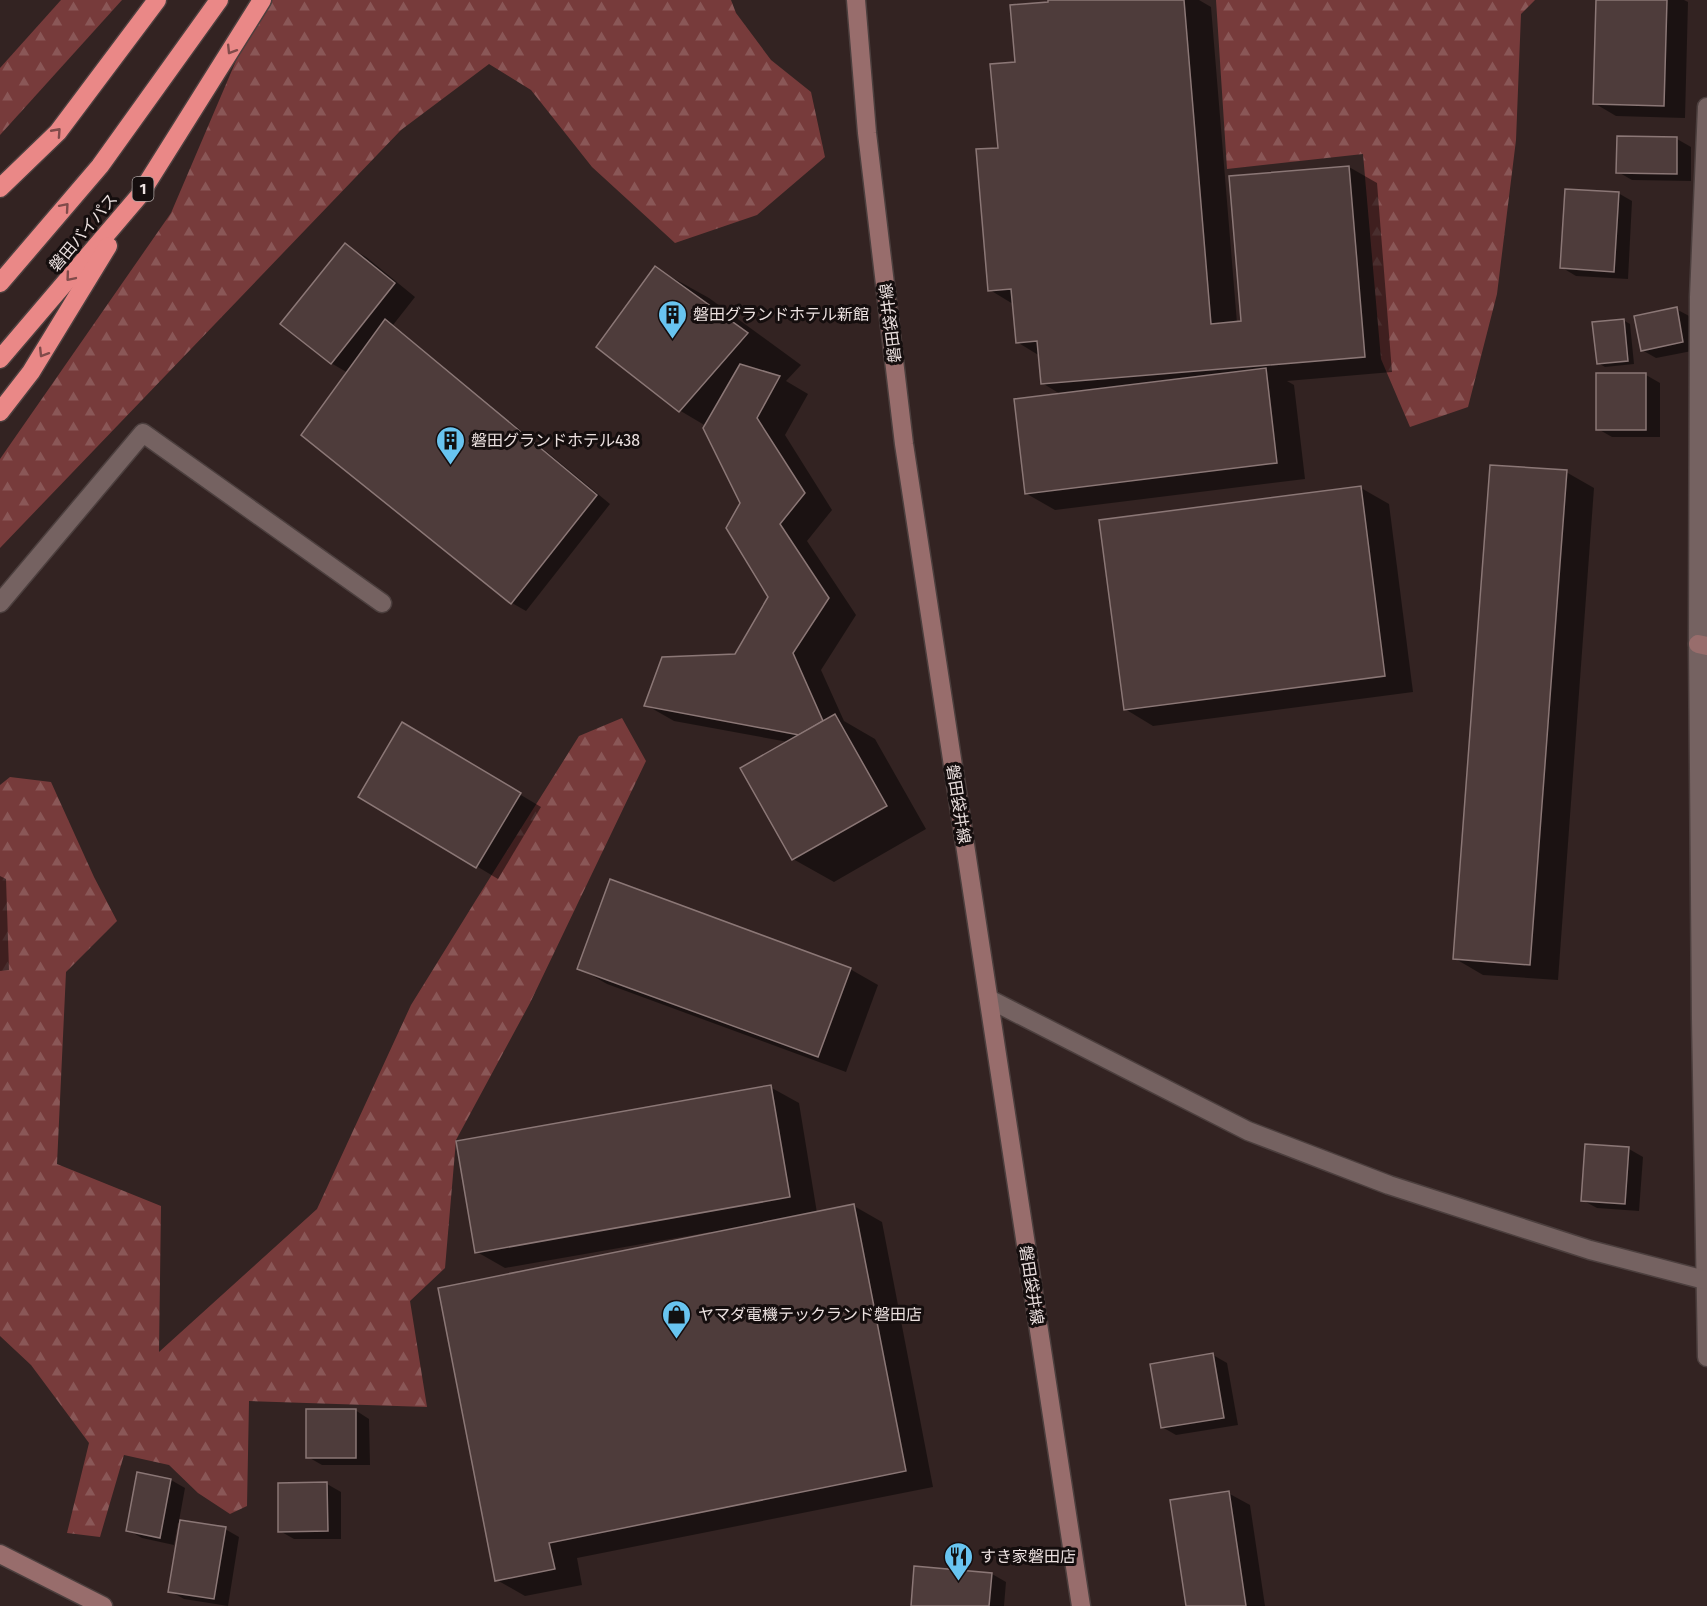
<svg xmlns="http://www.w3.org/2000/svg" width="1707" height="1606" font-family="'Fira Sans','Noto Sans JP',sans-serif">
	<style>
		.forest { fill: url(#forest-firs) }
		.shadow { fill: #0007 }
		.building { fill: #4e3c3b; stroke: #8b7776; stroke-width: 1.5 }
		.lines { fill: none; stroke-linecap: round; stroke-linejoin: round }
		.street-casing { stroke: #4c3f3e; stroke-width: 21 }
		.secondary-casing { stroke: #4c3f3e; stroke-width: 21 }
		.highway-casing { stroke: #4c3f3e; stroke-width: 21 }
		.street { stroke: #756261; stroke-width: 18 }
		.secondary { stroke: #986d6c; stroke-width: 18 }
		.highway { stroke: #ea8887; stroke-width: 18 }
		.oneway { stroke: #804b4a }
		.labels { text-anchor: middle; stroke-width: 6; stroke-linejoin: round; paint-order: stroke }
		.shield { fill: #150e0e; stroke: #aca2a1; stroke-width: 1.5 }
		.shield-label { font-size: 15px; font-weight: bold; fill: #ece1e0 }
		.street-label { font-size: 16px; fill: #ece1e0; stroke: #150e0e }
		.poi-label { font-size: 16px; fill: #ece1e0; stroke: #150e0e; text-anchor: start }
	</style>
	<defs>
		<pattern id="forest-firs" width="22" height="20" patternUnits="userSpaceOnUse" patternTransform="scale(1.5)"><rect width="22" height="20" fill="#773b3b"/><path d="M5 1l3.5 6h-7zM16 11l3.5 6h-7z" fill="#8a5757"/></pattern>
	</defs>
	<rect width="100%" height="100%" fill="#332322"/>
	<!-- forest -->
	<g class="forest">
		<polygon points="61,0 122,0 0,135 0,68"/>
		<polygon points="262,0 731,0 736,13 771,60 811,92 825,157 757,215 675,243 592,167 531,90 489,64 401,130 0,548 0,459 171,213"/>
		<polygon points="1216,0 1535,0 1521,14 1516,140 1497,294 1468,407 1410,427 1381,359 1363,154 1227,169"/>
		<polygon points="622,718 646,761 530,1003 456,1140 445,1268 410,1301 427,1407 249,1401 247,1506 230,1514 198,1493 169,1465 124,1455 100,1537 67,1533 89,1443 31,1365 0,1336 0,785 10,777 51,782 94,877 117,921 66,972 57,1164 161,1206 159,1352 317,1209 411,1005 476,900 579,736"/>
	</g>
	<!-- shadow -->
	<g class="shadow">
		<polygon points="1050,0 1199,0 1211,7 1237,323 1243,323 1349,167 1377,183 1392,372 1287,381 1294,385 1305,479 1055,510 1027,494 1062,395 1042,383 1040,356 1017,342 1013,304 990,290 999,149 1017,63 1050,3"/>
		<polygon points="1598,0 1684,0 1688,2 1685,118 1616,116 1594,103"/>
		<polygon points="1677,139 1691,147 1691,181 1632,180 1618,172"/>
		<polygon points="1618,193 1632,201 1628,279 1576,276 1561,267"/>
		<polygon points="345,245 366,257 415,297 393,325 610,504 526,611 512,603 303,435 348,373 331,363"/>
		<polygon points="655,268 709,298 801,365 786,381 808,394 785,435 832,510 807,541 856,615 821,670 844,721 875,739 926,829 834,882 793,859 788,742 674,721 646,705 736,656 770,597 741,503 706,426 679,410"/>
		<polygon points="1676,309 1691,317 1697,350 1656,358 1642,350"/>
		<polygon points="1623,320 1630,324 1634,364 1605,367 1598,363"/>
		<polygon points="1646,375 1660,383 1660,437 1612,437 1598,429"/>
		<polygon points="1566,472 1594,488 1558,980 1483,975 1454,958"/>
		<polygon points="1361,488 1389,504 1413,692 1153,726 1125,709"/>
		<polygon points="424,737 541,807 498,879 360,796"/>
		<polygon points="0,876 6,879 9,970 0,971"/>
		<polygon points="579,968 850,969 878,985 846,1072 607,984"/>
		<polygon points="770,1087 799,1103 817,1213 854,1206 882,1222 933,1487 577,1558 582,1585 525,1596 497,1580 711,1234 710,1232 505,1268 477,1252"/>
		<polygon points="1586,1146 1629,1149 1643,1157 1639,1211 1597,1208 1582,1200"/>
		<polygon points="1213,1355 1227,1363 1238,1425 1176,1435 1162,1427"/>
		<polygon points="355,1410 369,1419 370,1465 322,1465 308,1457"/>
		<polygon points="171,1480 185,1488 179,1521 225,1529 239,1537 228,1606 184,1599 170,1591 181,1524 178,1523 174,1545 142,1538 128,1530"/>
		<polygon points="327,1484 341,1492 341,1539 294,1539 280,1531"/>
		<polygon points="1228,1493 1250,1505 1265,1606 1187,1606"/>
		<polygon points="992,1574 1006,1582 1004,1606 914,1606"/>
	</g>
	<!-- building -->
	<g class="building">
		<polygon points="1048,0 1184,0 1211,324 1241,321 1229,176 1349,166 1365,357 1041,384 1037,341 1016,343 1011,289 988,291 976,149 998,148 990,64 1015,62 1010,5 1048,2"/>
		<polygon points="1596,0 1667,0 1664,106 1593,104"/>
		<polygon points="1617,136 1677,137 1677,174 1616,173"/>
		<polygon points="1565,189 1619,192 1614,272 1560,268"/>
		<polygon points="345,243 395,283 331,364 280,324"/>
		<polygon points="655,266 748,333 679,412 596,347"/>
		<polygon points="1677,307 1683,342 1641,351 1634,316"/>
		<polygon points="385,319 597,495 511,604 301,435"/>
		<polygon points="1624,319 1628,361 1597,364 1592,322"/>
		<polygon points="740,364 780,376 757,418 805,493 780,524 829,598 793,653 823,721 799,735 644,706 662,657 735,654 768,597 726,528 740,503 703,428"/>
		<polygon points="1266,368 1277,463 1025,494 1014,399"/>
		<rect x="1596" y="373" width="50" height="57"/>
		<polygon points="1490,465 1567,470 1530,965 1453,959"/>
		<polygon points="1361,486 1385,676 1124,710 1099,520"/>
		<polygon points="835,714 887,806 792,860 740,768"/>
		<polygon points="402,722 521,793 476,868 358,797"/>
		<polygon points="610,879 851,968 818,1057 577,969"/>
		<polygon points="771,1085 790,1197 475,1253 456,1141"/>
		<polygon points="1585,1144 1629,1147 1625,1204 1581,1201"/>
		<polygon points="854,1204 906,1471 549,1543 555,1569 495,1581 438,1288"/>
		<polygon points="1213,1353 1224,1418 1161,1428 1150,1364"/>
		<rect x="306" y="1409" width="50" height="49"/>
		<polygon points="137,1472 171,1479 160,1538 126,1531"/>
		<polygon points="327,1482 328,1531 278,1532 278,1483"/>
		<polygon points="1229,1491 1246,1606 1186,1606 1170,1500"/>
		<polygon points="180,1520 226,1527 214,1599 168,1592"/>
		<polygon points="914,1566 992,1573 989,1606 911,1606"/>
	</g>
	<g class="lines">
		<defs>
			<g id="street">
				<polyline points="1707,107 1699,297 1698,644 1701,1019 1707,1357"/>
				<polyline points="0,603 143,433 382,603"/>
				<polyline points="989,999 1248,1131 1389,1185 1590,1250 1705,1280"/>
			</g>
			<g id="secondary">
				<polyline points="856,0 867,133 904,444 1081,1606"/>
				<polyline points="1698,644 1707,646"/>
				<polyline points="0,1554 103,1606"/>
			</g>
			<g id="highway">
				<polyline points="0,188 58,132 157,0"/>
				<polyline points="0,283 100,166 219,0"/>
				<polyline points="0,359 139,196 262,0"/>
				<polyline points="0,412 31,372 108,246"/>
			</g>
		</defs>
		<!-- street casing -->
		<use href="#street" class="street-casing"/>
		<!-- secondary casing -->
		<use href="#secondary" class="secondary-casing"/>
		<!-- highway casing -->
		<use href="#highway" class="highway-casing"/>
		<!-- street -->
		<use href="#street" class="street"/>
		<!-- secondary -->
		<use href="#secondary" class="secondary"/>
		<!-- highway -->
		<use href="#highway" class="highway"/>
	</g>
	<!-- one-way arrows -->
	<defs><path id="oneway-chevron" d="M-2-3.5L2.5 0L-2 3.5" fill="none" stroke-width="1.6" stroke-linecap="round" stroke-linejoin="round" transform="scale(1.5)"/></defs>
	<g class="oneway">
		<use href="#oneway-chevron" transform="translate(231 50) rotate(122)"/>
		<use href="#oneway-chevron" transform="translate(57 132) rotate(-48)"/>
		<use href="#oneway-chevron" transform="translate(65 207) rotate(-49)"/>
		<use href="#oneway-chevron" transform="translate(70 277) rotate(130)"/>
		<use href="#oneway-chevron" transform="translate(43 353) rotate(122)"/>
	</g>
	<!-- icons -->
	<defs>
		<symbol id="building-pin" viewBox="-11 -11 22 30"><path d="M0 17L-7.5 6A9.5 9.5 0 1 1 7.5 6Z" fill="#68c4f0" stroke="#150e0e"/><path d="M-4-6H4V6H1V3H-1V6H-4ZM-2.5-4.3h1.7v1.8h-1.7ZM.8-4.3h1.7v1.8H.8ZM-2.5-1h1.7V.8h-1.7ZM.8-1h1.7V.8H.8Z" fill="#111"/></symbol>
		<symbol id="shop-pin" viewBox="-11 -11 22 30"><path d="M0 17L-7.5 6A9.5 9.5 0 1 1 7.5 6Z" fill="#68c4f0" stroke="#150e0e"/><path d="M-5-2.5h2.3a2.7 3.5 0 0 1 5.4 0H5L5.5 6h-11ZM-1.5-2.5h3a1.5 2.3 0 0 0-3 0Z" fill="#111"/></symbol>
		<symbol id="restaurant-pin" viewBox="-11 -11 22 30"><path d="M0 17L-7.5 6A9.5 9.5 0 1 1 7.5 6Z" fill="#68c4f0" stroke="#150e0e"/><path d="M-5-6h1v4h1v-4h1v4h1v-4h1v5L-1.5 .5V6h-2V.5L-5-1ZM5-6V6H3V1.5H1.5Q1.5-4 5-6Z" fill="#111"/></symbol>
	</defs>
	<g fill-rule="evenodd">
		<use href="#building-pin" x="656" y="298" width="33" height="45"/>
		<use href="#building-pin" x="434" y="424" width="33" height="45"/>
		<use href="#shop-pin" x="660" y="1298" width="33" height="45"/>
		<use href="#restaurant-pin" x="942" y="1540" width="33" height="45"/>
	</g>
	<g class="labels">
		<!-- shield labels -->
		<rect class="shield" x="132.5" y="177" width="21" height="24" rx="4.5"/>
		<g class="shield-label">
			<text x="143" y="194">1</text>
		</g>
		<!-- street labels -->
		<g class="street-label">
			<text transform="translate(83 232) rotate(-50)" y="6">磐田バイパス</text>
			<text transform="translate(890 323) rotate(-97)" y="6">磐田袋井線</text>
			<text transform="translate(959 804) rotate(81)" y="6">磐田袋井線</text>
			<text transform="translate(1032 1285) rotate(81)" y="6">磐田袋井線</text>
		</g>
		<!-- poi labels -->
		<g class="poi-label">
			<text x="693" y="320">磐田グランドホテル新館</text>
			<text x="471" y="446">磐田グランドホテル438</text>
			<text x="698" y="1320">ヤマダ電機テックランド磐田店</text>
			<text x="980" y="1562">すき家磐田店</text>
		</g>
	</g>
</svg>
